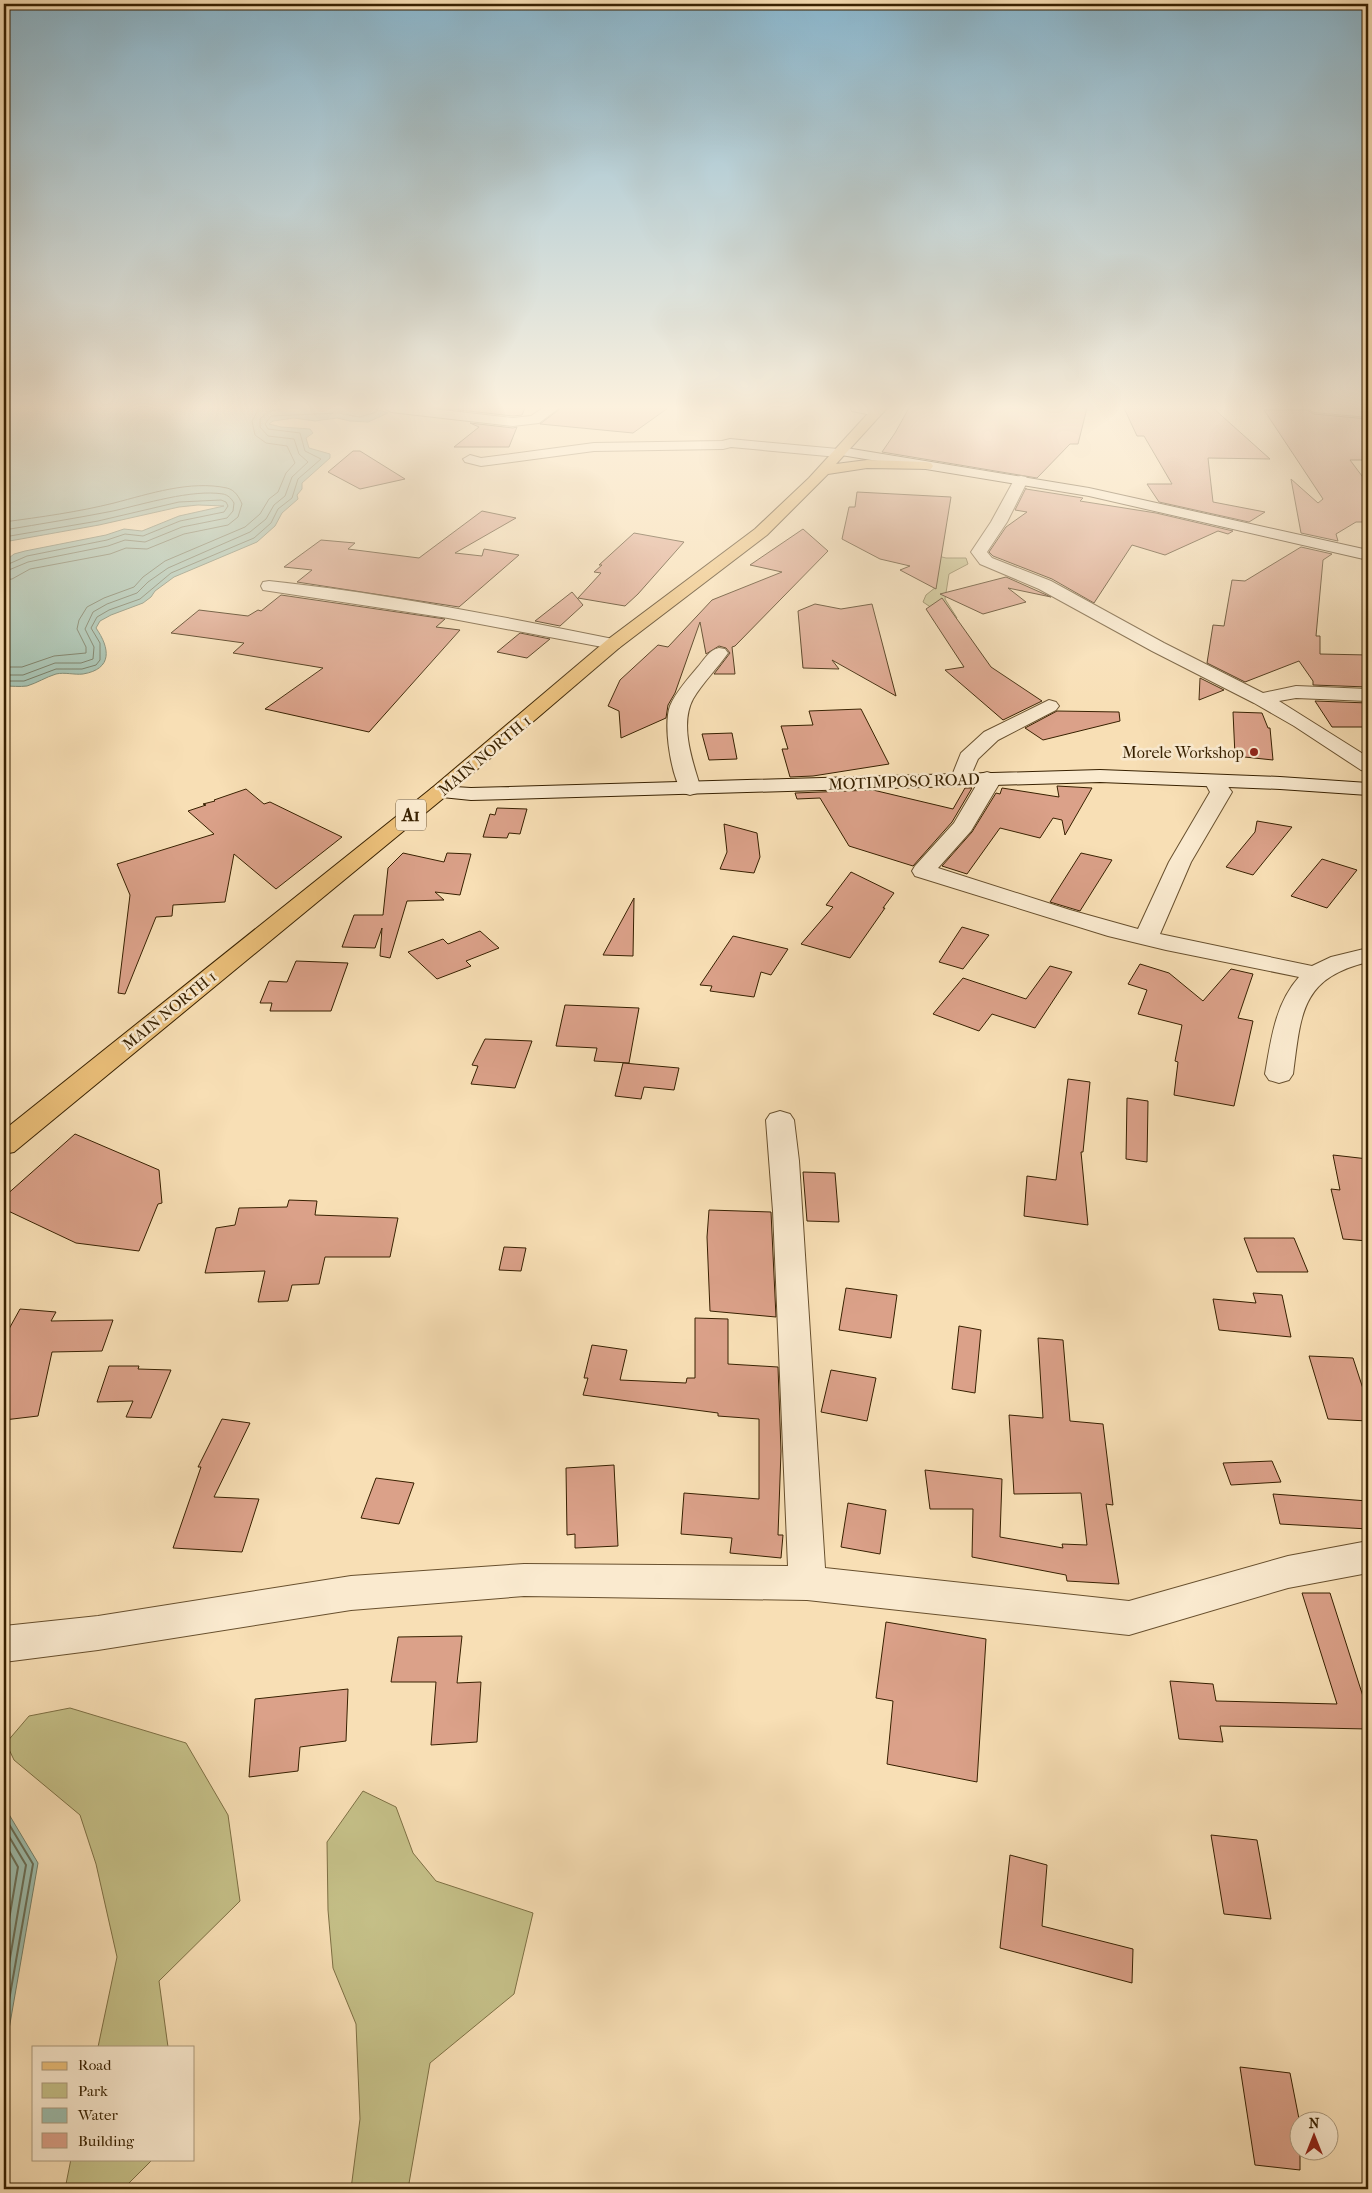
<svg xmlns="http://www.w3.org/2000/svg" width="1372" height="2193" font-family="'IM FELL French Canon',serif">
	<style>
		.green { fill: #c5c088; stroke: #7e7044 }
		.water { fill: #9dbdad; stroke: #757f68 }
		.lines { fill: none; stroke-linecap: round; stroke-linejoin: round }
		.shore-far1 { stroke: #6a6f57; stroke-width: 1 }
		.shore { stroke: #6a6f57; stroke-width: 2 }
		.building { fill: #dba189; stroke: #382101 }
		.street-casing { stroke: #68502e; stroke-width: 2 }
		.secondary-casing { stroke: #382101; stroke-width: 2 }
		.primary-casing { stroke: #382101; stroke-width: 2 }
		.street { fill: #faeacf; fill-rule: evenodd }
		.secondary { fill: #faeacf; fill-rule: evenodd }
		.primary { fill: #ecc07a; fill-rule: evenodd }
		.poi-dot { fill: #8f2418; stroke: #faeacf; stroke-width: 2 }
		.labels { text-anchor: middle; stroke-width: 5; stroke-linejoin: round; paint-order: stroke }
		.far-poi-label { font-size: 16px; fill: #382101; stroke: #faeacf; text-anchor: end }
		.far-street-label { font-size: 16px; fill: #382101; stroke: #faeacf }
		.shield { fill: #faeacf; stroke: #725d3f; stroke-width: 1 }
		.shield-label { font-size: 18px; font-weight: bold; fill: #382101 }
	</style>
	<rect width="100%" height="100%" fill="#f8dfb5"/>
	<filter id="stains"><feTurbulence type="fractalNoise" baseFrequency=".004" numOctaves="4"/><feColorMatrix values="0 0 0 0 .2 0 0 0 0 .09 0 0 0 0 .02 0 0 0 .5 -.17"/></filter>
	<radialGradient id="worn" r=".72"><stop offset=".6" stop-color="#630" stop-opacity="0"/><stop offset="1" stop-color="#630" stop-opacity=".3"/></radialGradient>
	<!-- green -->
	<g class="green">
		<polygon points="926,553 946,558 966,558 968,564 949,574 945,599 957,618 940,625 933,620 932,608 923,602 926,595 936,587"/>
		<polygon points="70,1708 186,1743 228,1815 240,1901 159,1981 168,2047 98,2047 117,1957 96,1864 80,1815 14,1760 6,1743 29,1716"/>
		<polygon points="363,1791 396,1807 413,1853 436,1881 533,1913 514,1994 430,2063 408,2189 351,2189 360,2119 356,2024 333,1968 328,1910 327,1842"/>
		<polygon points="71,2159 153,2159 128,2184 128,2189 65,2189"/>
	</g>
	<!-- water -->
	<g class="water">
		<path d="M4,408H373L388,413L368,422L350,421L337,418L315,421L294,418L273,421L269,424L281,427L310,429L313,433L306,438L309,448L330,454V458L302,483V489L297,495L298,499L282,513L275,526L257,542L174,577L155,591L151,597L143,603L111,615L100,621L96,628C110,648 113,669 83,674C74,675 65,672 56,674C46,677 37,683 27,686C20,687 11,686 4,686V562L14,554L25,551L106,535L124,529L142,531L179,516L224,506L198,505L179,507L99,525L4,542Z"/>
		<polygon points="4,1806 38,1863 4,2058"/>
	</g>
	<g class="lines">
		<!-- shore-far1 -->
		<g class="shore-far1">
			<path d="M4,522C41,517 78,512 114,503C149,494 190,480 227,488C235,490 239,497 242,504L238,517L228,525L184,534L147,549L126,548L110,554L30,569L12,579L4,580"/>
			<path d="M4,530C41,524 77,518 113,511C144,504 192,489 223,494C228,495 231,498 234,503L233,511L227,518L182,527L145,542L125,540L108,546L28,562L4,572"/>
			<polyline points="4,537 98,521 179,502 221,500 226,502 228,506 224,512 180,521 143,536 125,534 107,540 27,556 4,566"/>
			<polyline points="4,667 22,667 54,656 86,653 86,647 77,629 79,620 87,607 104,598 134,587 143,577 165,561 245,527 260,514 269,499 278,492 286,473 295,463 287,446 266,443 255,435 252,421 259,408"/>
			<polyline points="4,675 23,675 55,663 81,663 93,659 94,647 85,629 93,612 107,604 137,593 148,582 168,568 250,532 266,519 274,505 285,496 292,477 308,462 299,454 294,439 268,436 260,427 260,419 269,411 291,408"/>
			<polyline points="4,681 24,681 56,669 82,669 96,665 100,660 100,643 91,628 97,617 109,610 140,599 171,573 254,538 271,523 278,509 292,498 298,479 321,459 305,451 300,433 268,429 265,424 271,416 338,413 359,417 377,412 378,408"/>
		</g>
		<!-- shore -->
		<g class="shore">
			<polyline points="4,1816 33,1864 4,2029"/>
			<polyline points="4,1828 26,1865 4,1993"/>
			<polyline points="4,1842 18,1867 4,1949"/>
		</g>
	</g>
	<!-- building -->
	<g class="building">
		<polygon points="441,408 525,408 522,415 513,416"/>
		<polygon points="561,408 668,408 633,433 540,424"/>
		<polygon points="909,408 1087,408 1078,444 1070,444 1037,478 882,452 895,433"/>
		<polygon points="1124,408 1213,408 1270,459 1208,458 1213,502 1265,512 1249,522 1159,502 1147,484 1172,484 1144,436 1137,436"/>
		<polygon points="1264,410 1307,410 1314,414 1368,419 1368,460 1350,460 1368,484 1368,522 1356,522 1336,534 1338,541 1301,533 1291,479 1318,503 1323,499"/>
		<polygon points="470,423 513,428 517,427 509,447 454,447 479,427"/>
		<polygon points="353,451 360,451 405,479 360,489 328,472"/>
		<polygon points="1026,488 1026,489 1083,498 1080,501 1156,513 1233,531 1228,534 1218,531 1165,555 1132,545 1094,603 1052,579 993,556 989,552 1006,527 1027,512 1015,510"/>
		<polygon points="857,492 951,497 936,589 900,570 910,566 880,559 842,539 849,507 855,507"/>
		<polygon points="482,511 516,518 455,553 482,556 484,549 519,555 459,607 297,582 312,570 284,567 321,540 355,543 348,549 419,558"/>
		<polygon points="803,529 828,551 735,646 732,647 735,674 714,674 730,653 726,648 719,646 706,654 700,622 675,693 668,705 666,718 621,738 619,711 608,706 620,680 658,645 668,647 712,600 782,572 750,565"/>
		<polygon points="634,533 684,542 638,594 625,606 578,598 601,573 594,572 602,565 599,565"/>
		<polygon points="1301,547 1332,554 1323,560 1316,636 1320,636 1320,654 1368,655 1368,687 1313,685 1313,681 1299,661 1245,682 1207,663 1213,625 1224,626 1232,580 1245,581"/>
		<polygon points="1006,577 1051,597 1008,588 1026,602 983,614 940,594"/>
		<polygon points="572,592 583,605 560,626 535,621"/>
		<polygon points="281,595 445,619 436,627 460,630 369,732 265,709 323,668 233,653 244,643 171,633 199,610 248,616 258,610 261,611"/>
		<polygon points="942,598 991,667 1042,701 1003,720 945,670 964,667 926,609"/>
		<polygon points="815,604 841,609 872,604 896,696 832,660 839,669 803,668 798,611"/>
		<polygon points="520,633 550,639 527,658 497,652"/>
		<polygon points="1200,678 1224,690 1199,700"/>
		<polygon points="1315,701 1368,703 1368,727 1332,727"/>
		<polygon points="861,709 889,764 813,776 790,777 782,749 788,749 781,726 813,725 809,711"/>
		<polygon points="1057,711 1119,712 1120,721 1043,740 1025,728"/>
		<polygon points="1233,712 1262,713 1268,728 1270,728 1273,760 1235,756"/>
		<polygon points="732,733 737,759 709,760 702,734"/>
		<polygon points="1057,786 1092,788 1065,835 1062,820 1053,818 1040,838 1000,828 967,874 942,866 972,832 996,793 1000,794 1002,788 1059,797"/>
		<polygon points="965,788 972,788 952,822 913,866 849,846 820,798 797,799 795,793 873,790 953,809"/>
		<polygon points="246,789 264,804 270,802 342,837 276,889 234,854 225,902 173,905 172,916 156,917 125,994 118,993 130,895 117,864 214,834 188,811 206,805 203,804 215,801 214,800"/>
		<polygon points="497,808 527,809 520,834 509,833 507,838 483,837 490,814 495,815"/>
		<polygon points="1257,821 1292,827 1253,875 1226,867 1255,832"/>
		<polygon points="724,824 757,833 760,857 754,873 720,869 727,852"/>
		<polygon points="403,853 444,862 447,853 471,854 460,895 435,892 444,900 407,901 390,958 380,956 382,928 375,948 342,947 354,915 383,915 388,868"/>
		<polygon points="1081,853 1112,860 1080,911 1050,902"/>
		<polygon points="1322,859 1357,870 1327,908 1291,896"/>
		<polygon points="851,872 894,893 883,908 885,908 850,958 801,944 833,907 826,905"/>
		<polygon points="634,898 633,956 603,955"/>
		<polygon points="962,927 989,935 963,969 939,962"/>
		<polygon points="480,931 499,948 466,961 471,966 437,979 408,952 443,939 448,944"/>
		<polygon points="733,936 788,949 771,975 761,972 754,997 710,991 712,986 700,985"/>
		<polygon points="296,961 348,963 331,1011 270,1011 272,1003 260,1003 269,981 287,982"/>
		<polygon points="1140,964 1169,973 1203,1001 1231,969 1253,974 1238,1018 1253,1021 1234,1106 1174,1095 1178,1062 1175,1061 1182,1025 1138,1014 1147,990 1128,984"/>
		<polygon points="1050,966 1072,972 1035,1028 992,1014 979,1031 933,1014 963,978 1026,999"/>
		<polygon points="565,1005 639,1008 629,1063 594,1061 597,1048 556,1046"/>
		<polygon points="485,1039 532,1041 515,1088 471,1084 478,1066 472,1065"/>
		<polygon points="623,1063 679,1068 674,1090 644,1087 641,1099 615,1096"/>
		<polygon points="1068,1079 1090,1082 1083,1152 1081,1152 1088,1225 1024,1216 1027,1176 1056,1180"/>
		<polygon points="1127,1098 1148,1101 1147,1162 1126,1159"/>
		<polygon points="75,1134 159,1170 162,1203 158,1204 139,1251 76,1243 4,1209 4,1197"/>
		<polygon points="1333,1155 1368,1159 1368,1241 1343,1239 1331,1189 1340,1190"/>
		<polygon points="803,1172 835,1173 839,1222 807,1221"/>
		<polygon points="289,1200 317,1201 315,1215 398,1218 390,1257 325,1257 319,1284 292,1285 288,1301 258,1302 265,1271 205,1273 216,1228 235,1225 239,1208 287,1207"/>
		<polygon points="709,1210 771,1212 776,1317 710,1311 707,1237"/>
		<polygon points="1244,1238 1294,1238 1308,1272 1257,1272"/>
		<polygon points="504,1247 526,1248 521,1271 499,1270"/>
		<polygon points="846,1288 897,1295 891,1338 839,1330"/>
		<polygon points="1253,1293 1282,1295 1291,1337 1219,1330 1213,1299 1256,1303"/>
		<polygon points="20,1309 56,1312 51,1321 113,1320 102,1351 52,1352 38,1416 4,1420 4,1338"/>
		<polygon points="695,1318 728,1319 728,1364 778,1367 781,1451 778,1535 783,1535 781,1558 730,1553 732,1538 681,1534 684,1493 759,1499 759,1419 718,1416 718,1413 583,1395 588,1378 584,1378 592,1345 627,1350 620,1380 686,1383 687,1378 695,1378"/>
		<polygon points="959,1326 981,1330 975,1393 952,1389"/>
		<polygon points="1038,1338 1063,1340 1070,1421 1103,1424 1113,1505 1106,1504 1119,1584 1067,1581 1066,1575 972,1557 973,1509 930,1509 925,1470 1002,1479 1000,1537 1063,1548 1062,1544 1087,1545 1081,1493 1014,1494 1009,1415 1043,1418"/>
		<polygon points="1309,1356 1353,1358 1368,1404 1368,1421 1328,1419"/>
		<polygon points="109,1366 139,1366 138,1369 171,1370 151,1418 126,1417 133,1401 97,1402"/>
		<polygon points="831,1370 876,1378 867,1421 821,1412"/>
		<polygon points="222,1419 250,1423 214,1497 259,1499 242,1552 173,1548 201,1467 198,1467"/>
		<polygon points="1272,1461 1281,1482 1231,1485 1223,1463"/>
		<polygon points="614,1465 618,1546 575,1548 575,1534 567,1535 566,1468"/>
		<polygon points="376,1478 414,1483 399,1524 361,1518"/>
		<polygon points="1273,1494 1368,1501 1368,1529 1280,1524"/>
		<polygon points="848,1503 886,1510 880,1554 841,1547"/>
		<polygon points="1302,1593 1330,1593 1368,1712 1368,1729 1220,1726 1223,1742 1179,1739 1170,1681 1213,1684 1216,1701 1337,1704"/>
		<polygon points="886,1622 986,1639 977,1782 887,1764 893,1701 876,1698"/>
		<polygon points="462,1636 457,1683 481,1682 477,1742 431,1745 436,1682 391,1682 398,1637"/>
		<polygon points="348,1689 346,1741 300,1747 298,1771 249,1777 255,1699"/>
		<polygon points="1211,1835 1257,1840 1271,1919 1224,1914"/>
		<polygon points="1010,1855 1047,1865 1042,1926 1133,1949 1132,1983 1000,1948"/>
		<polygon points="1240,2067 1290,2073 1300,2124 1300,2170 1255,2165"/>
	</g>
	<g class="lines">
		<defs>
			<g id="street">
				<polygon points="384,408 425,408 513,418 531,416 543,408 559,408 539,423 513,426 391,412"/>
				<polygon points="850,408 876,408 884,412 877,416 852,411"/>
				<polygon points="1307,408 1368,409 1368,417 1314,412"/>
				<polygon points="730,439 838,449 845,453 838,457 731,447 723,449 594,451 481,466 465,462 463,459 470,455 481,458 594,443 722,441"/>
				<polygon points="1021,476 1026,477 1028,480 1007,522 987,552 992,558 1051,581 1164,643 1263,693 1296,686 1368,689 1368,701 1296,698 1279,701 1368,757 1368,772 1361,770 1294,726 1254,703 1152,651 1039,589 980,564 971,552 991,522 1014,480 1016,477"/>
				<path d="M269,581C384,593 499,616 613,639L619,640L622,644L619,648L613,649L448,618L263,590L261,586L263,582Z"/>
				<path d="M719,648L725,649L728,653C717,669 703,682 693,699C679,725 693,763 701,789L697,793L690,795L683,793C671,777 663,725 670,706C676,692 687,680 697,668C704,660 709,650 719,648Z"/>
				<polygon points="1049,700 1056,702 1059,706 1056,710 998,740 978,759 968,782 961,784 954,782 951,778 961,753 984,732"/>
				<path d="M987,772L994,774L999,784L971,831L938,868L1070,910L1138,929L1169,862L1210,792L1204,781L1207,777L1214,775L1221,777L1232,792L1191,862L1160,934L1312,966L1331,957L1368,948V962C1301,978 1301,1013 1293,1074L1289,1080L1279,1083L1269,1080L1265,1074C1271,1040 1275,1004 1299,977L1166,950L1108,936L915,876L912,871L915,866L954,823L977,784V778L980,774Z"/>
				<polygon points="780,1111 790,1114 794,1120 799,1161 825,1568 1129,1601 1288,1556 1368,1541 1368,1573 1288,1588 1129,1635 807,1600 524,1596 351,1610 98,1650 4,1662 4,1626 98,1616 351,1576 524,1564 788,1566 773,1211 766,1120 770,1114"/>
			</g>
			<g id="secondary">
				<polygon points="840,447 1089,488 1368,550 1368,560 1089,496 835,454 833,451"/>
				<polygon points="1100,770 1280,777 1368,783 1368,795 1280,789 1100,782 471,800 432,796 428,792 432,788 439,786 471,788"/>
			</g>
			<polygon id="primary" points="873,408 887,408 836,464 867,460 926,462 931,463 933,466 931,469 867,468 828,474 767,535 619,648 446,796 14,1152 4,1154 4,1130 432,788 607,640 755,529 809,478"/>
		</defs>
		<!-- street casing -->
		<use href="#street" class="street-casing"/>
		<!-- secondary casing -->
		<use href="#secondary" class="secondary-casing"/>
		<!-- primary casing -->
		<use href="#primary" class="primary-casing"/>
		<!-- street -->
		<use href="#street" class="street"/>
		<!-- secondary -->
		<use href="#secondary" class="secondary"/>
		<!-- primary -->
		<use href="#primary" class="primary"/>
	</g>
	<!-- sky -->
	<linearGradient id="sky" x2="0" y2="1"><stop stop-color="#8ab8d0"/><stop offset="0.57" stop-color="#fcf1de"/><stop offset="1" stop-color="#fcf1de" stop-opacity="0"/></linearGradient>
	<rect width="1372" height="715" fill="url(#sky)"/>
	<!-- markers -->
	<circle class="poi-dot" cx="1254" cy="752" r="5"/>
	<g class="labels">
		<!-- far-poi labels -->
		<g class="far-poi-label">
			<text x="1244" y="758">Morele Workshop</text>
		</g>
		<!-- far-street labels -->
		<g class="far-street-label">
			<text transform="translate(484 755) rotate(-40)" y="6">MAIN NORTH 1</text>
			<text transform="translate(904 781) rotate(-2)" y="6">MOTIMPOSO ROAD</text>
			<text transform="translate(169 1010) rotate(-39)" y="6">MAIN NORTH 1</text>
		</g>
		<!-- shield labels -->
		<rect class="shield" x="396" y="799.5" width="30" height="31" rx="4"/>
		<g class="shield-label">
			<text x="411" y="821">A1</text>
		</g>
	</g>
	<!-- margin -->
	<rect width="1372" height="2193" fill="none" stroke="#f8dfb5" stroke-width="20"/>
	<rect x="5" y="5" width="1362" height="2183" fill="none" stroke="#382101" stroke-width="2.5"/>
	<rect x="10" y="10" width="1352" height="2173" fill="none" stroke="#382101"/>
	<!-- legend -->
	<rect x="32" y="2046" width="162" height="115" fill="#faeacf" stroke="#ac9a7d"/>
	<rect x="42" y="2062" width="25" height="8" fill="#ecc07a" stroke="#ac9a7d"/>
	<text x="78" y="2070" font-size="15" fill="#382101">Road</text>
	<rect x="42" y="2083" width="25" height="15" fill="#c5c088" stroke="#ac9a7d"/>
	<text x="78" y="2096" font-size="15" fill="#382101">Park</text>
	<rect x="42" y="2108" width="25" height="15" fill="#9dbdad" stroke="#ac9a7d"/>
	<text x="78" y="2120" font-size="15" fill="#382101">Water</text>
	<rect x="42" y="2133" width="25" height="15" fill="#dba189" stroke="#ac9a7d"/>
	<text x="78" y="2146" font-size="15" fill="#382101">Building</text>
	<!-- north arrow -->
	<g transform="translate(1314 2136)"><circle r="24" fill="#faeacf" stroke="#ac9a7d"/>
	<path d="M0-4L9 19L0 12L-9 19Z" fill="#8f2418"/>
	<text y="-8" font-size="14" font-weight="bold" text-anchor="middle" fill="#382101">N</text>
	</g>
	<rect width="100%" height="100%" filter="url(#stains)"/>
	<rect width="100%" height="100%" fill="url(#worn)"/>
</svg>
